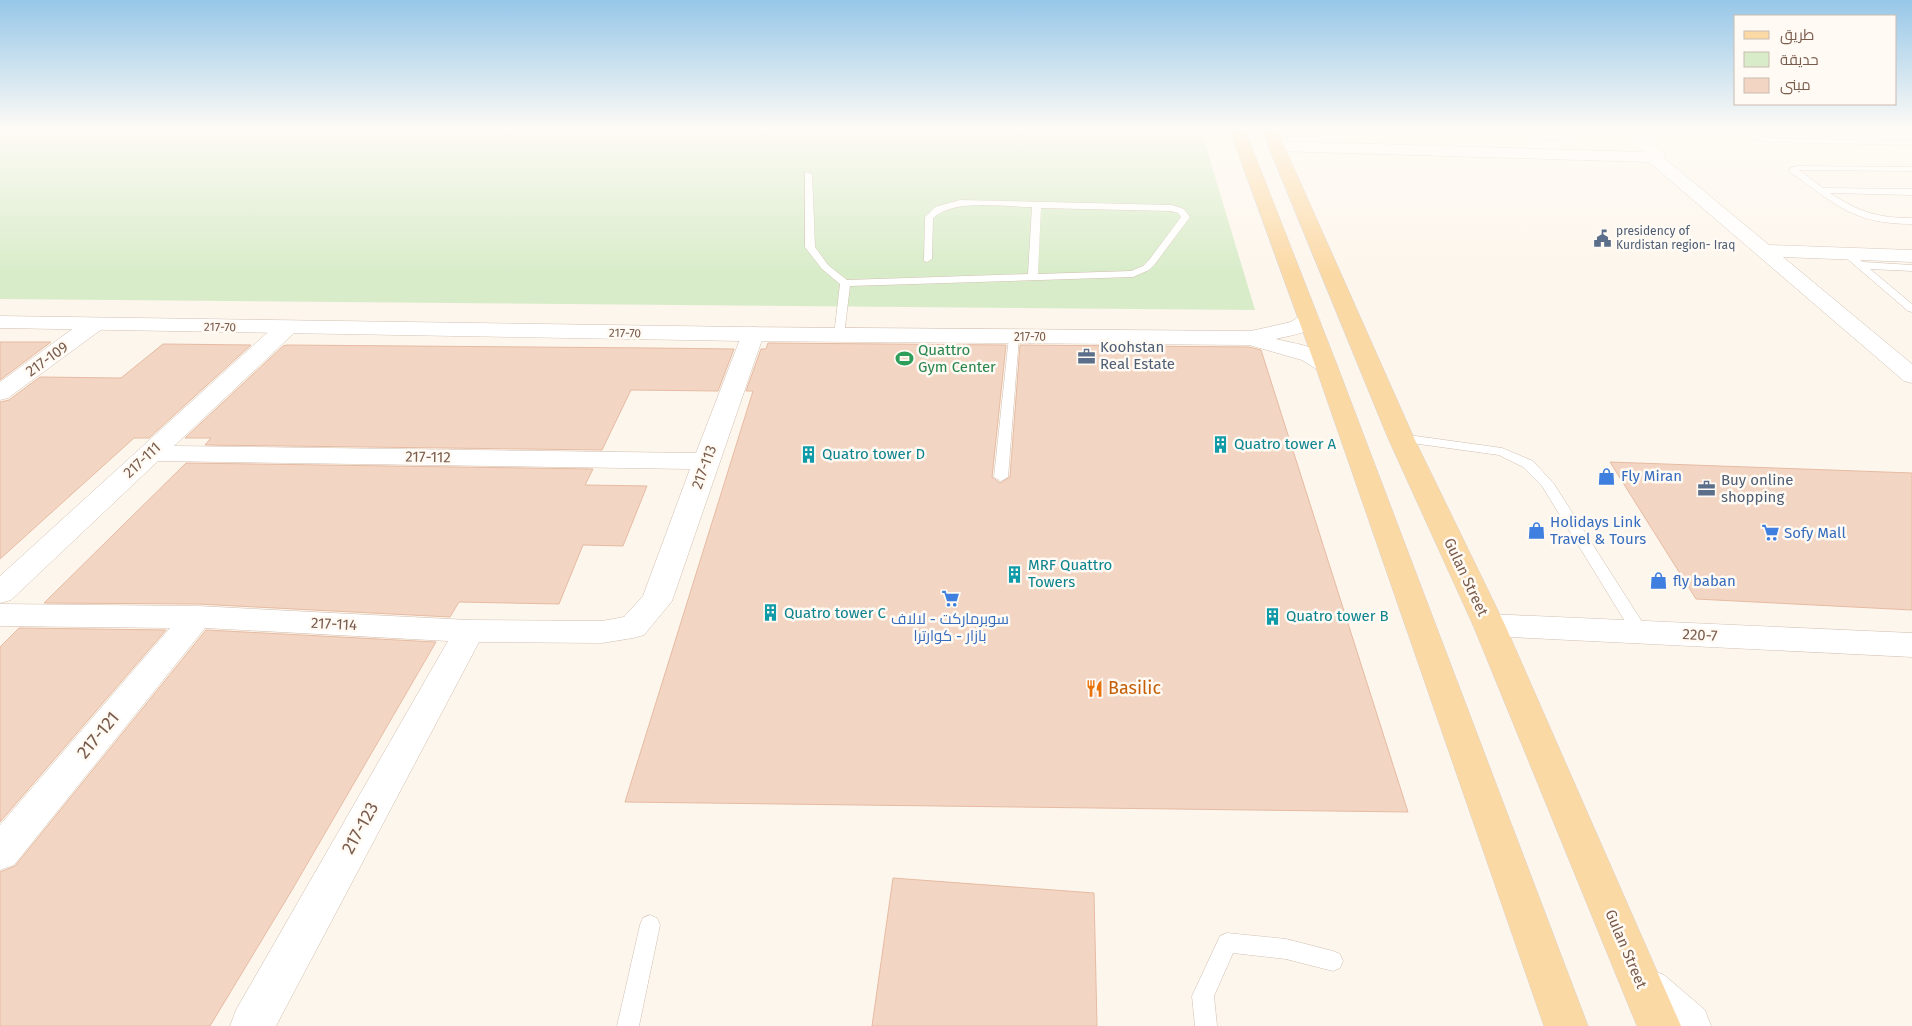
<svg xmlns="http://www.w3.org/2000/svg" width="1912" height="1026" font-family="'Fira Sans',Cairo,sans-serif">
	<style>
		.green { fill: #d8ecc9 }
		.building { fill: #f3d5c3; stroke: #e6bba3 }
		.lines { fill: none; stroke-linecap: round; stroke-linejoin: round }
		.service-casing { stroke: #d1beb0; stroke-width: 1 }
		.minor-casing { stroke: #d1beb0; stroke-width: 1 }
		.tertiary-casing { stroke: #d1beb0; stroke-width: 1 }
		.primary-casing { stroke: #dad1cd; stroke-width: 1 }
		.service { fill: #fff; fill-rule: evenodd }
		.minor { fill: #fff; fill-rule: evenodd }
		.tertiary { fill: #fff; fill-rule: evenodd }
		.primary { fill: #fbd9a5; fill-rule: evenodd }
		.labels { text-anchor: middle; stroke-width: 5; stroke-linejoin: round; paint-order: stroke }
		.far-service-label { font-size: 12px; fill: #4e5e75; stroke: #fffaf3; text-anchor: start }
		.far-street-label { font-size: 12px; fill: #7a5c4d; stroke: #fffaf3 }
		.service-label { font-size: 15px; fill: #4e5e75; stroke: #fffaf3; text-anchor: start }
		.leisure-label { font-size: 15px; fill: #27864d; stroke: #fffaf3; text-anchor: start }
		.street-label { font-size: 15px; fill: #7a5c4d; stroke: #fffaf3 }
		.culture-label { font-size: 15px; fill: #0d838f; stroke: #fffaf3; text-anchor: start }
		.shop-label { font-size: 15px; fill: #366cbe; stroke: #fffaf3; text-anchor: start }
		.near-food-label { font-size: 18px; fill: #c56008; stroke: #fffaf3; text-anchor: start }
		.near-street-label { font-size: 18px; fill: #7a5c4d; stroke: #fffaf3 }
	</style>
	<rect width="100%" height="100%" fill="#fdf6ec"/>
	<!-- green -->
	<polygon class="green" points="0,130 1201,130 1255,310 0,299"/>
	<!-- building -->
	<g class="building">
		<polygon points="0,342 51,342 0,380"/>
		<polygon points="768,343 1006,345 992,477 1000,483 1010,477 1020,345 1249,347 1261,350 1408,812 625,802 753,391 746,391 761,349 766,349"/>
		<polygon points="163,344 251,345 149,438 134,438 0,559 0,402 9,400 40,377 121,378"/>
		<polygon points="287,345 651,348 734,349 718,391 631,390 602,450 205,445 211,438 185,438 283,346"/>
		<polygon points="1610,462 1912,473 1912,610 1696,599"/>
		<polygon points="186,463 593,469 585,485 647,486 623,546 583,545 559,604 459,602 450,617 197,604 44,603"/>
		<polygon points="19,628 166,630 0,822 0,647"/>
		<polygon points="206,630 436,642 292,890 210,1026 0,1026 0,872 15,866"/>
		<polygon points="893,878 1094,893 1097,1026 872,1026"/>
	</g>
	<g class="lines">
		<defs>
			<g id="service">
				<path d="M1449,130C1491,130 1532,134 1573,136L1577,138L1573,140L1506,137L1484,132H1453Z"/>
				<path d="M1736,130C1747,130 1757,135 1768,138L1910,141H1912V145L1768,142L1747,138Z"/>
				<path d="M1797,166L1912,167V171L1799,170L1823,188L1912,189V195L1830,193C1859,212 1877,218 1912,218V224C1852,224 1836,204 1790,172V168Z"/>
				<path d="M805,172L812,174L815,247L828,265L847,280L1028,274L1032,207C1004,207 955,198 933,218L932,259L927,262L924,261L925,217L935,207L960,200L1172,205L1184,209L1190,217L1155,264L1149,270L1133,277L850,286L844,335L839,338L834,335L840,284L822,269L805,247ZM1041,208L1171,211L1178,213L1181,217L1149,260L1143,266L1131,271L1038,274Z"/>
				<polygon points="1847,251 1863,262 1912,265 1912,271 1870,269 1912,304 1912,312 1908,311 1844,256 1842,254"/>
				<polygon points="1014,334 1019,337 1008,477 1001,481 994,477 1009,337"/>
				<polygon points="1401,434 1502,448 1533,461 1554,484 1646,628 1648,632 1646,636 1640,638 1634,636 1542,486 1523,467 1499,455 1397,441 1395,438 1397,435"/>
				<polygon points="650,915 657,918 660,925 639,1026 617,1026 640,925 643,918"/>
				<polygon points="1227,933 1286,939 1333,951 1340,954 1343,961 1340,968 1333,971 1286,959 1233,953 1214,996 1217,1026 1195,1026 1192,996 1220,936"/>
			</g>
			<g id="minor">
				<polygon points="1620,130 1637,130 1664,153 1666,156 1664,158 1769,245 1912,250 1912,262 1783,257 1912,364 1912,383 1904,381 1649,162 1276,151 1270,149 1268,146 1270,143 1276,141 1644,152"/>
				<polygon points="94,318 102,319 105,324 102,329 8,398 0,400 0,382 86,319"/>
				<polygon points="286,322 294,323 297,328 294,333 174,446 696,453 742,334 745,329 753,327 761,329 764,334 672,601 644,635 633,638 602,643 479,642 276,1026 230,1026 236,1010 448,641 205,628 14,865 0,870 0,825 170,628 0,626 0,604 197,606 469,620 602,621 624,617 643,596 690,469 158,461 11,600 0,603 0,576 278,323"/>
				<polygon points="1489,614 1912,633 1912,657 1489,636 1478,633 1473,625 1478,617"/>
			</g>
			<g id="tertiary">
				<path d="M1309,314L1317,315L1320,320C1310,334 1291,335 1276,339C1296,344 1325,347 1337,365L1334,370L1326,372L1318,370L1302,360L1249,345L743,341L0,328V316L743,327L1251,331L1291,322L1301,315Z"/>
				<polygon points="1649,969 1664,975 1705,1010 1711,1026 1657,1026 1634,1005 1628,990 1634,975"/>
			</g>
			<g id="primary">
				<polygon points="1230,130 1245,130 1337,365 1588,1026 1544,1026 1315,365"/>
				<polygon points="1262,130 1277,130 1414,438 1505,625 1681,1026 1637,1026 1473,625 1388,438"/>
			</g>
		</defs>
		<!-- service casing -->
		<use href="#service" class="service-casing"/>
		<!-- minor casing -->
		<use href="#minor" class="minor-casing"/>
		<!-- tertiary casing -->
		<use href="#tertiary" class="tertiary-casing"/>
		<!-- primary casing -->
		<use href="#primary" class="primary-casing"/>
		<!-- service -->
		<use href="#service" class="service"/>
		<!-- minor -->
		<use href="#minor" class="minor"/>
		<!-- tertiary -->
		<use href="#tertiary" class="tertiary"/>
		<!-- primary -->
		<use href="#primary" class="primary"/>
	</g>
	<!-- sky -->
	<linearGradient id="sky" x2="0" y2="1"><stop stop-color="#97c7e8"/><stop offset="0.47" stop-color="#fefbf6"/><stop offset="1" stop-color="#fefbf6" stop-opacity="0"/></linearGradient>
	<rect width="1912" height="274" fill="url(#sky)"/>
	<!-- icons -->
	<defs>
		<symbol id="civic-bare" viewBox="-9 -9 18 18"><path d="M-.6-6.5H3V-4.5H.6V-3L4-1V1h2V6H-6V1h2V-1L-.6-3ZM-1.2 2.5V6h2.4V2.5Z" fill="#5c6f8a" stroke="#fffaf3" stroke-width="2.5" paint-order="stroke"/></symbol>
		<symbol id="office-bare" viewBox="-9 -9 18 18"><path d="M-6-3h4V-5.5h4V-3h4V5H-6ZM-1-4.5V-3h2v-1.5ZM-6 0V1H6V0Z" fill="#5c6f8a" stroke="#fffaf3" stroke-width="2.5" paint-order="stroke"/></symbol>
		<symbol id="stadium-bare" viewBox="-9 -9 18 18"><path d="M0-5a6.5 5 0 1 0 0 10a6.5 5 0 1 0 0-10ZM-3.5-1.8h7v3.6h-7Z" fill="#2e9e5b" stroke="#fffaf3" stroke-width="2.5" paint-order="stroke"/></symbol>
		<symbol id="building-bare" viewBox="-9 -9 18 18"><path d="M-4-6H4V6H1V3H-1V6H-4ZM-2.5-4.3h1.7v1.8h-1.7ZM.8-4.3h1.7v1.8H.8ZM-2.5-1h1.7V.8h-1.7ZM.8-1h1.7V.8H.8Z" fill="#0f9aa8" stroke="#fffaf3" stroke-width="2.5" paint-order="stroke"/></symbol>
		<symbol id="shop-bare" viewBox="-9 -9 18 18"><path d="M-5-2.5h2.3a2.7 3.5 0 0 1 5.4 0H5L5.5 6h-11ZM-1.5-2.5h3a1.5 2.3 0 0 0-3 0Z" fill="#3f7fe0" stroke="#fffaf3" stroke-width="2.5" paint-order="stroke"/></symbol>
		<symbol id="supermarket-bare" viewBox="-9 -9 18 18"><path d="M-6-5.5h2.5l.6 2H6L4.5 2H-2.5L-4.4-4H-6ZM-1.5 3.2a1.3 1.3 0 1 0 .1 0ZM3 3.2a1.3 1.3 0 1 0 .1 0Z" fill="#3f7fe0" stroke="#fffaf3" stroke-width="2.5" paint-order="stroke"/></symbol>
		<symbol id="restaurant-bare" viewBox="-9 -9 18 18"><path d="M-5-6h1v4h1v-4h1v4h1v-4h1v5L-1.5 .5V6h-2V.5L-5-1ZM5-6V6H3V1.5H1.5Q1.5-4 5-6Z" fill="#e8710a" stroke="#fffaf3" stroke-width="2.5" paint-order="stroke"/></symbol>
	</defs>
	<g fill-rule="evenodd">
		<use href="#civic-bare" x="1590" y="226" width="25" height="25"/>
		<use href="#office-bare" x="1074" y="344" width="25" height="25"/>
		<use href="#stadium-bare" x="892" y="346" width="25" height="25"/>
		<use href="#building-bare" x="1208" y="432" width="25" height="25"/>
		<use href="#building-bare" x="796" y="442" width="25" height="25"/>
		<use href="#shop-bare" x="1594" y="464" width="25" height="25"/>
		<use href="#office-bare" x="1694" y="476" width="25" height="25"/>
		<use href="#shop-bare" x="1524" y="518" width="25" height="25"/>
		<use href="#supermarket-bare" x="1758" y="520" width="25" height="25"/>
		<use href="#building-bare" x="1002" y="562" width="25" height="25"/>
		<use href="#shop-bare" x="1646" y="568" width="25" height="25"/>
		<use href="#supermarket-bare" x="938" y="586" width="25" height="25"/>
		<use href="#building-bare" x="758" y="600" width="25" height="25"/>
		<use href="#building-bare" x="1260" y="604" width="25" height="25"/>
		<use href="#restaurant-bare" x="1082" y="676" width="25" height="25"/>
	</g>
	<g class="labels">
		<!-- far-service labels -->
		<g class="far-service-label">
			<text x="1616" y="235">presidency of<tspan x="1616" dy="14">Kurdistan region- Iraq</tspan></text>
		</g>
		<!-- far-street labels -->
		<g class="far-street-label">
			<text transform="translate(220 327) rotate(1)" y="4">217-70</text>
			<text transform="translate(625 333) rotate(1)" y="4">217-70</text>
			<text x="1030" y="341">217-70</text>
		</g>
		<!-- service labels -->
		<g class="service-label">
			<text x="1100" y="352">Koohstan<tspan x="1100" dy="17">Real Estate</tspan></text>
			<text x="1721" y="485">Buy online<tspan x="1721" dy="17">shopping</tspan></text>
		</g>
		<!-- leisure labels -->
		<g class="leisure-label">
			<text x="918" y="355">Quattro<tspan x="918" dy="17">Gym Center</tspan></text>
		</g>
		<!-- street labels -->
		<g class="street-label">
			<text transform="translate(47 359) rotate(-36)" y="5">217-109</text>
			<text transform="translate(428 457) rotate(1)" y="5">217-112</text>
			<text transform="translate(142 460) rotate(-43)" y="5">217-111</text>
			<text transform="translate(704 467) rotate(-70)" y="5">217-113</text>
			<text transform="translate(1466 577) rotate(65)" y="5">Gulan Street</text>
			<text transform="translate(334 624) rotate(3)" y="5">217-114</text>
			<text transform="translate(1700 635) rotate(3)" y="5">220-7</text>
			<text transform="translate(1626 949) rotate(67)" y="5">Gulan Street</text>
		</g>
		<!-- culture labels -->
		<g class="culture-label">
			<text x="1234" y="449">Quatro tower A</text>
			<text x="822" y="459">Quatro tower D</text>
			<text x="1028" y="570">MRF Quattro<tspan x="1028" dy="17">Towers</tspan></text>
			<text x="784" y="618">Quatro tower C</text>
			<text x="1286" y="621">Quatro tower B</text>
		</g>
		<!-- shop labels -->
		<g class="shop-label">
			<text x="1621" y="481">Fly Miran</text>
			<text x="1550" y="527">Holidays Link<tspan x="1550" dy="17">Travel &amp; Tours</tspan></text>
			<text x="1784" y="538">Sofy Mall</text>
			<text x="1673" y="586">fly baban</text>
			<text x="950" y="624" text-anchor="middle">سوبرماركت - لالاف<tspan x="950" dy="17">بازار - كوارترا</tspan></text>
		</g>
		<!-- near-food labels -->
		<g class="near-food-label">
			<text x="1108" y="694">Basilic</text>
		</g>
		<!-- near-street labels -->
		<g class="near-street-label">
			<text transform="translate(98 735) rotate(-50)" y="6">217-121</text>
			<text transform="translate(360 828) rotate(-61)" y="6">217-123</text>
		</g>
	</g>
	<!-- legend -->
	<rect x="1734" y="15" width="162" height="90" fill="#fffaf3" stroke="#cabbb1"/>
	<rect x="1744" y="31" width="25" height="8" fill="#fbd9a5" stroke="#cabbb1"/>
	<text x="1780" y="40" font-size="15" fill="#7a5c4d">طريق</text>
	<rect x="1744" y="52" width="25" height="15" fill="#d8ecc9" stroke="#cabbb1"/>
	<text x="1780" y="65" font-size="15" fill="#7a5c4d">حديقة</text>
	<rect x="1744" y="78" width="25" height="15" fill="#f3d5c3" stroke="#cabbb1"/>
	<text x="1780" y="90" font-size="15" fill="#7a5c4d">مبنى</text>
</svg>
